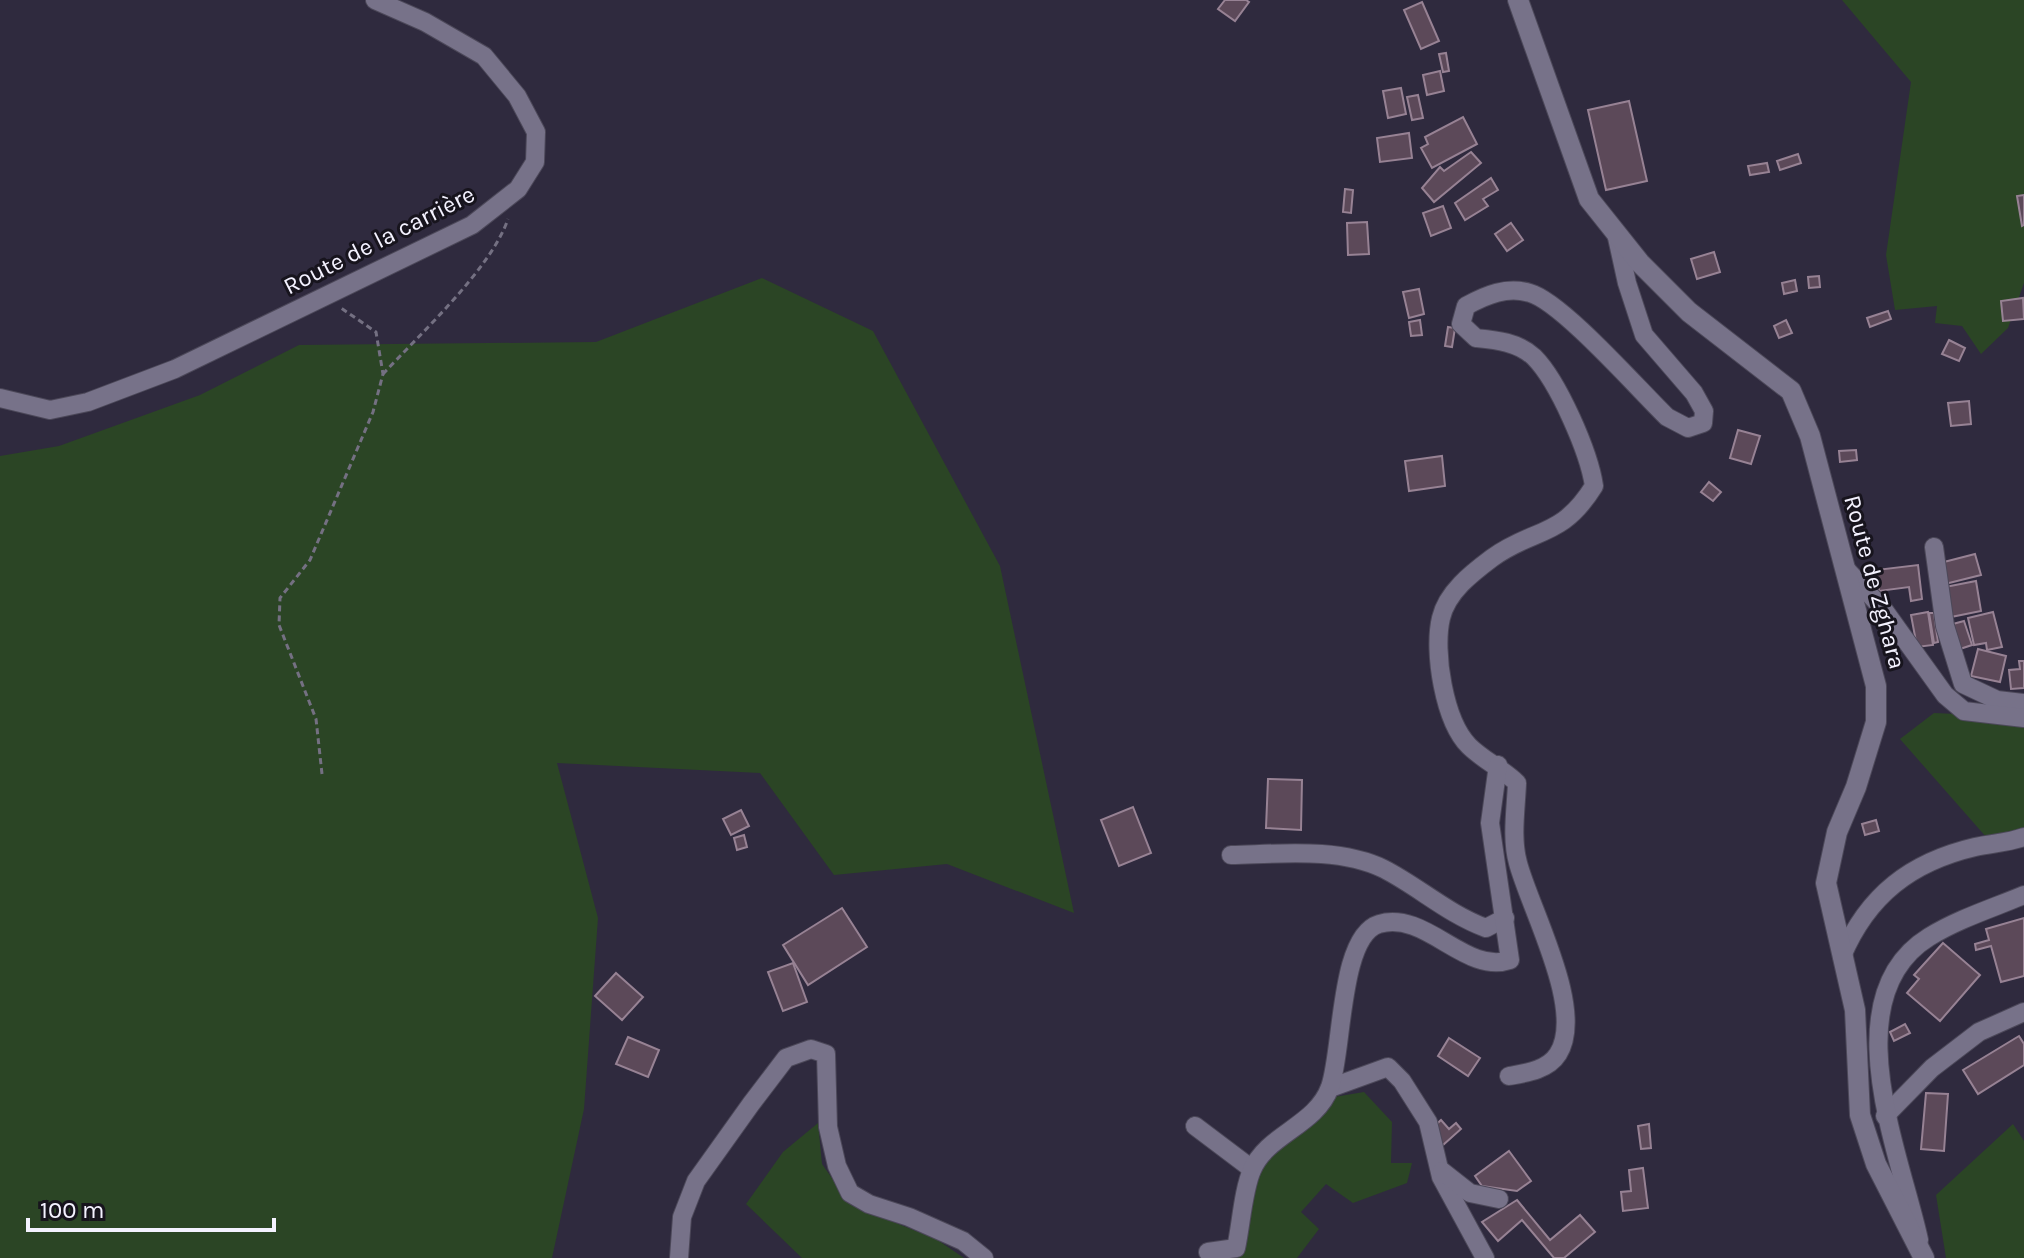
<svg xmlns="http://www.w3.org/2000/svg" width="2024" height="1258" font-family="Karla,sans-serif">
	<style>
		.green { fill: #2b4525 }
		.building { fill: #5c4959; stroke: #978294; stroke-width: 2 }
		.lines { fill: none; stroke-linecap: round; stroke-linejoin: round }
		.street-casing { stroke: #4c4859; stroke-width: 20 }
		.secondary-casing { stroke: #4c4859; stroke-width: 22 }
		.path { stroke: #747082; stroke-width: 3; stroke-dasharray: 6 4; stroke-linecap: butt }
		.street { stroke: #777289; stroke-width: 18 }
		.secondary { stroke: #777289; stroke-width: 20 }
		.labels { text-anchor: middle; stroke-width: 6; stroke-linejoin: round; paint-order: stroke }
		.street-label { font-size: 24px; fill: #f4f2ff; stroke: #17141d }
	</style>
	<rect width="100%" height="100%" fill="#2f2a3e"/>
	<!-- green -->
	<g class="green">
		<polygon points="1842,0 2024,0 2024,283 2008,328 1981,354 1962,326 1935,323 1937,306 1895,310 1886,255 1911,82"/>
		<polygon points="762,278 873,331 1000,566 1074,913 947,864 834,875 760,773 557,763 598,918 584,1109 552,1258 0,1258 0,456 59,446 200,395 299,345 596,342"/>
		<polygon points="1934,713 2024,717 2024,830 1987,838 1900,739"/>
		<polygon points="1364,1092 1392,1122 1391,1163 1412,1163 1407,1183 1353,1203 1326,1184 1301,1212 1319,1229 1297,1258 1230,1258 1250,1160 1322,1099"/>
		<polygon points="818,1123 822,1164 851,1205 936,1239 964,1258 802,1258 746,1204 783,1152"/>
		<polygon points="2013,1124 2024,1141 2024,1258 1946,1258 1936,1195"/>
	</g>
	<!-- building -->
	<g class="building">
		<polygon points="1225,0 1246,0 1249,2 1235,21 1218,9"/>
		<polygon points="1422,2 1439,41 1421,49 1404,10"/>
		<polygon points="1446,53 1449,71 1443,72 1439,54"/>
		<polygon points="1440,71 1444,91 1427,95 1423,75"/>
		<polygon points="1401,88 1406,114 1388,118 1383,91"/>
		<polygon points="1418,95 1423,118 1412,120 1407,97"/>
		<polygon points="1629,101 1647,181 1606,190 1588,110"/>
		<polygon points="1463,117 1477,144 1432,168 1421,148 1428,144 1425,137"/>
		<polygon points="1409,133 1412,158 1380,162 1377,138"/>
		<polygon points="1471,152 1481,163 1434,202 1422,188 1440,167 1444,171"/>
		<polygon points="1798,154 1801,163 1780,170 1777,161"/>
		<polygon points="1767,163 1769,172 1750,175 1748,166"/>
		<polygon points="1491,178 1498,190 1483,199 1488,206 1465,220 1455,203"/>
		<polygon points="1345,189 1353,190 1351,213 1343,212"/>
		<polygon points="2024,195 2024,225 2022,226 2017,196"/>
		<polygon points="1443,206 1451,228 1431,236 1423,213"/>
		<polygon points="1367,222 1369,254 1348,255 1347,223"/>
		<polygon points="1511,223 1523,240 1507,251 1495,234"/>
		<polygon points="1714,252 1720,272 1697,279 1691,259"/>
		<polygon points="1819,276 1820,287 1809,288 1808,277"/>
		<polygon points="1795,280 1797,291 1784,294 1782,283"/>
		<polygon points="1419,289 1424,314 1409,318 1403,292"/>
		<polygon points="2023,298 2024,319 2003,321 2001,301"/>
		<polygon points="1888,311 1891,319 1870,327 1867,318"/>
		<polygon points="1420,320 1422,335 1411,336 1409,322"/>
		<polygon points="1786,320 1792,333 1779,338 1774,326"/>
		<polygon points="1448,327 1455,328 1452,347 1445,346"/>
		<polygon points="1949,340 1965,348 1959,361 1942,354"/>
		<polygon points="1969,401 1971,424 1951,426 1948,403"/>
		<polygon points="1738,430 1760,436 1751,464 1730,458"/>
		<polygon points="1856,450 1857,460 1840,462 1839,451"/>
		<polygon points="1442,456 1445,486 1409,491 1405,461"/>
		<polygon points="1709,482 1721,492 1713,501 1701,492"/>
		<polygon points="1975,554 1981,575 1945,584 1940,563"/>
		<polygon points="1918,565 1922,599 1911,601 1909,587 1879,591 1876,570"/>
		<polygon points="1976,581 1981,611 1946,618 1940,588"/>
		<polygon points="1928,612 1933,645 1917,647 1911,615"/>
		<polygon points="1993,612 2002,647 1987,650 1986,643 1974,645 1968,618"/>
		<polygon points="1929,613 1934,613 1938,642 1934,643"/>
		<polygon points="1964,621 1972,645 1957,650 1949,625"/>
		<polygon points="1978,649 2006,656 2000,682 1971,676"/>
		<polygon points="2019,661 2024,661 2024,688 2011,689 2009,670 2020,669"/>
		<polygon points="1268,779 1302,780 1301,830 1266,828"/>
		<polygon points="1133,807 1151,853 1119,866 1101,820"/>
		<polygon points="741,810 749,826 731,835 723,819"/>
		<polygon points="1876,820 1879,831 1865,835 1862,824"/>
		<polygon points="744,835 747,847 737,850 734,838"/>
		<polygon points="842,908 867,947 808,985 783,945"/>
		<polygon points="2024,918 2024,976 2001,982 1991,946 1976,950 1975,944 1989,940 1986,929"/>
		<polygon points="1943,943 1980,975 1940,1021 1907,993 1919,979 1914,975"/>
		<polygon points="793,963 807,1002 783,1011 768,972"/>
		<polygon points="616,973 643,997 622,1020 595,996"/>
		<polygon points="1905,1024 1910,1033 1894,1041 1890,1032"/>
		<polygon points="2019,1036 2024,1044 2024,1065 1978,1094 1963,1070"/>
		<polygon points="628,1037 659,1050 648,1077 616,1064"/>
		<polygon points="1449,1038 1480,1058 1468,1076 1438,1056"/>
		<polygon points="1926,1093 1948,1094 1944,1151 1921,1149"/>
		<polygon points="1441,1120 1449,1129 1456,1123 1461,1129 1443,1145 1430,1130"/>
		<polygon points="1649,1124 1651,1148 1641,1149 1638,1126"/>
		<polygon points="1509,1151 1531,1181 1517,1191 1482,1186 1475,1176"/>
		<polygon points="1643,1168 1648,1208 1623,1211 1621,1192 1631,1191 1629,1170"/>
		<polygon points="1517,1200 1550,1240 1580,1215 1595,1232 1564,1258 1554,1258 1522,1220 1498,1241 1482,1222"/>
	</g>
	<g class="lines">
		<defs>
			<g id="street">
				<polyline points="0,398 50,410 88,402 175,369 472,225 518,189 535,162 536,132 517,96 484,56 425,22 375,0"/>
				<polyline points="1934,547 1945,626 1963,684 1997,700 2024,703"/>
				<polyline points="1845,568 1884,610 1945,695 1964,711 2024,718"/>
				<path d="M1231,855C1279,854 1339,847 1384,869C1419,887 1448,914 1486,928L1505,918"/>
				<path d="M1842,956C1868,895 1911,862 1975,847C1992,843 2008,843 2024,837"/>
				<path d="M1509,1076C1526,1073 1548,1070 1558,1054C1586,1010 1530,909 1518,863C1511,838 1516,809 1517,783C1503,769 1483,760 1469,746C1444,721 1433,651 1441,618C1447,592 1472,573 1492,558C1535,527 1561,539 1594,486C1589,452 1558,381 1534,357C1518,342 1496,340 1476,338L1461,324L1466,306C1486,295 1507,286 1530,293C1562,302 1639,390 1667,417L1688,428L1703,423L1704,411L1694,393L1644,335L1627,283L1616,233"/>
				<polyline points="1330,1088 1388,1067 1402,1081 1428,1122 1441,1177 1485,1258"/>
				<polyline points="1885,1116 1932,1068 1979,1032 2024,1012"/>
				<polyline points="1195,1126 1252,1169"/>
				<polyline points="1442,1171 1470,1193 1499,1199"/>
				<path d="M1919,1240C1901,1156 1832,997 1929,937C1958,919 1993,908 2024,895"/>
				<path d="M1208,1252L1236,1248C1241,1226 1243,1190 1252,1170C1267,1134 1316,1126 1330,1087C1343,1051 1339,936 1379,924C1426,910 1465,975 1510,960L1490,823L1498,765"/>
				<polyline points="679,1258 682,1217 696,1181 751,1104 786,1058 811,1049 826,1054 828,1127 837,1166 850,1193 869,1204 909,1217 963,1241 984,1258"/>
			</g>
			<polyline id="secondary" points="1518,0 1589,199 1640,263 1689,312 1791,391 1810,436 1876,686 1876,722 1856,787 1837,832 1826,883 1855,1010 1860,1115 1876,1164 1924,1258"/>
		</defs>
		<!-- street casing -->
		<use href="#street" class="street-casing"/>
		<!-- secondary casing -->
		<use href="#secondary" class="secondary-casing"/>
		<!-- path -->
		<g class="path">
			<path d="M383,374C420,334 491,269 508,219"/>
			<polyline points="322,774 316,719 279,625 280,598 310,560 373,412 383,374 376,332 341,308"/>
		</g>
		<!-- street -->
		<use href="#street" class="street"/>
		<!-- secondary -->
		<use href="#secondary" class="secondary"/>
	</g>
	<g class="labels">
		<!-- street labels -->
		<g class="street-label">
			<text transform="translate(379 240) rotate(-27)" y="8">Route de la carrière</text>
			<text transform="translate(1875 582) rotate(75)" y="8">Route de Zghara</text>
		</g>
	</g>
	<!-- scale -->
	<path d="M28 1218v12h246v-12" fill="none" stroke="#f4f2ff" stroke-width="4"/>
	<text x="40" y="1218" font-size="24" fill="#f4f2ff" stroke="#17141d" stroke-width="6" paint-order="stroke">100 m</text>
</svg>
